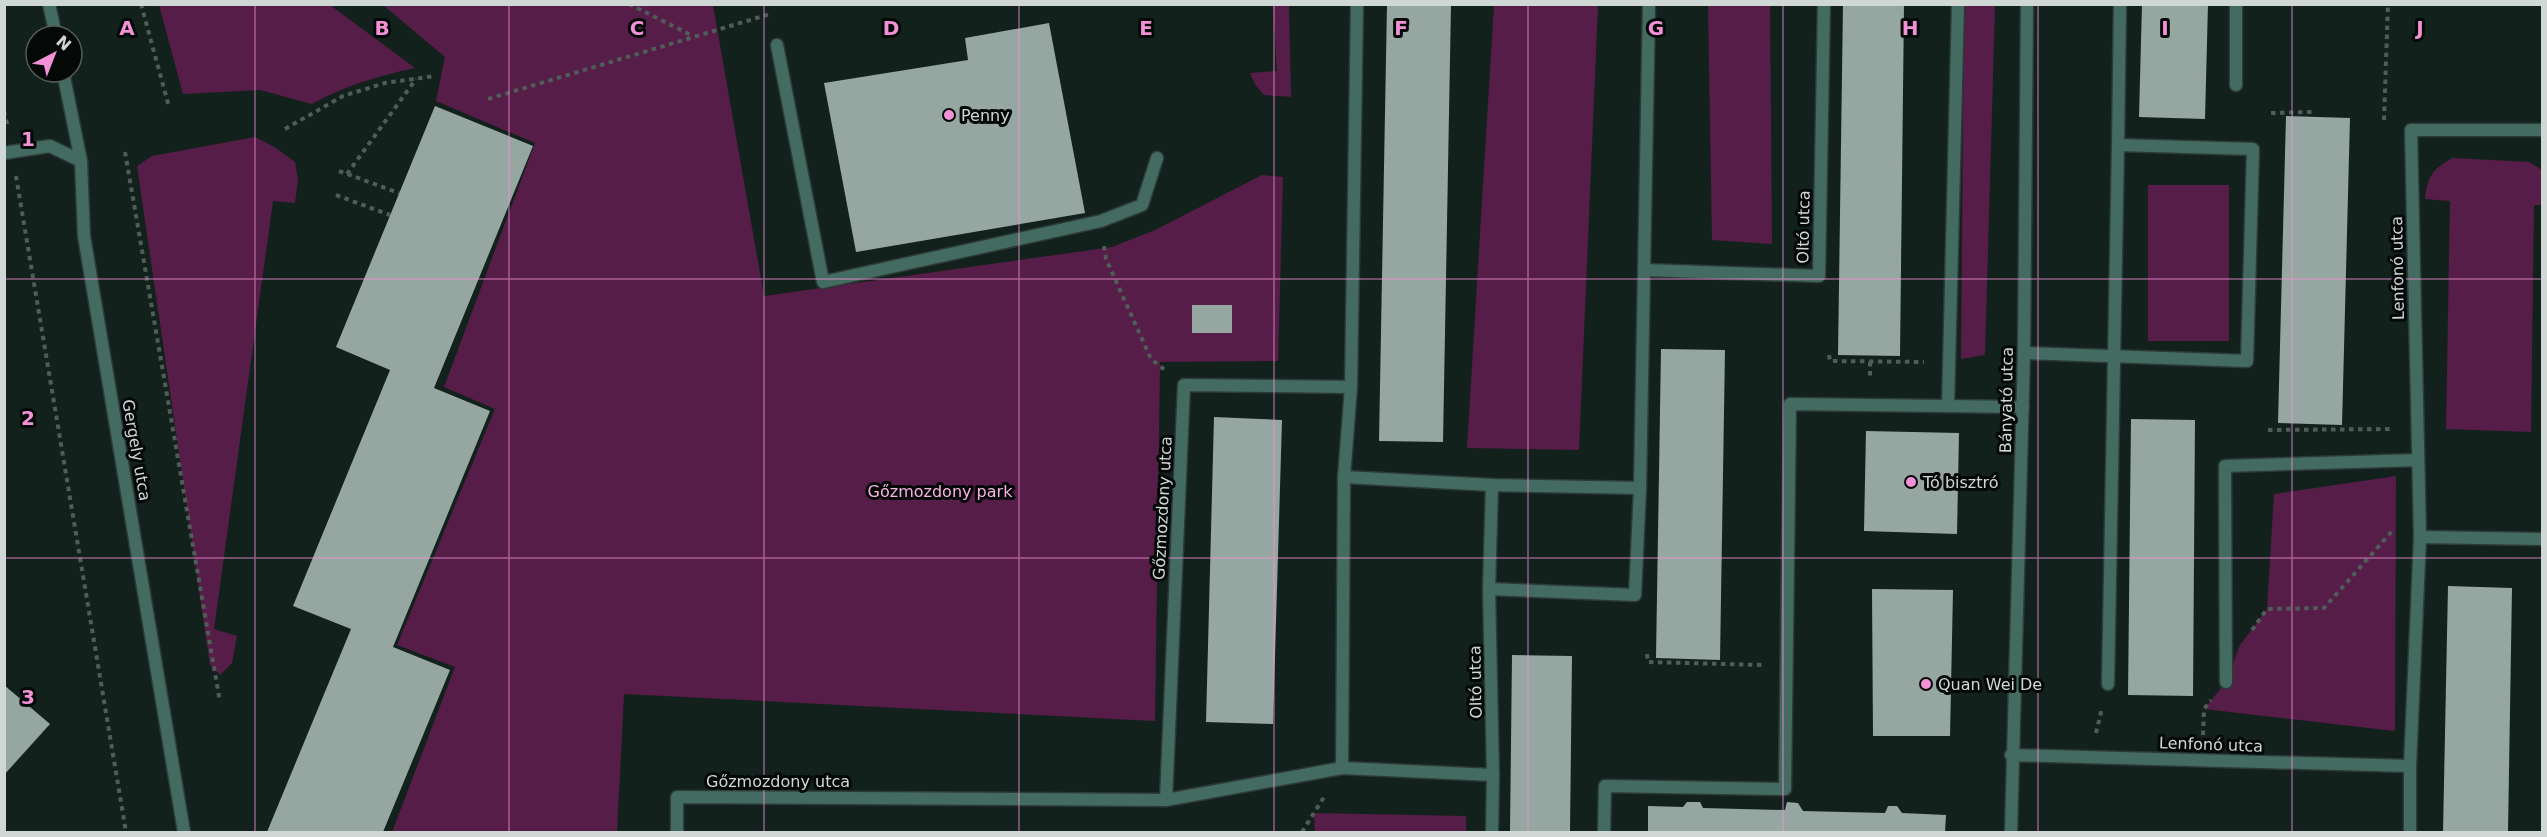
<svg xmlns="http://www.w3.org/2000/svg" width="2547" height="837" font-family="'DejaVu Sans',sans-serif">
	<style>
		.green { fill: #561d48 }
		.building { fill: #96a7a2 }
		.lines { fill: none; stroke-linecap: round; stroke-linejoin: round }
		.lane-casing { stroke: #2d3b37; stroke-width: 15 }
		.street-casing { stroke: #2d3b37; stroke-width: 15 }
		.path { stroke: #505c58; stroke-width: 4; stroke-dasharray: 4.5 4.5; stroke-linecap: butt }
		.lane { stroke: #446b61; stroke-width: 12 }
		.street { stroke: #446b61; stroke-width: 12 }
		.grid { fill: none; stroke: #f391d6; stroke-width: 1.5; stroke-opacity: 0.55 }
		.poi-dot { fill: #f391d6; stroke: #040908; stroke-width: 2 }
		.labels { text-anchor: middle; stroke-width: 6; stroke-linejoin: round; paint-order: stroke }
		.poi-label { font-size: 16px; fill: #d0d8d6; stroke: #040908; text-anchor: start }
		.street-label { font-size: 16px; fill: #d0d8d6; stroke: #040908 }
		.park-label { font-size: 16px; fill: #fcb1e4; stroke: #040908 }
		.grid-label { font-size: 20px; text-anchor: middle; font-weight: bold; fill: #f391d6; stroke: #040908; stroke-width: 6; stroke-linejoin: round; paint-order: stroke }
	</style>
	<rect width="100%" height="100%" fill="#13211d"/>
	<!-- green -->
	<g class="green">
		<path d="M159,5H330L415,68C378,76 344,86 312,104L260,90L183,94Z"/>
		<polygon points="383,5 713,5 764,296 1112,247 1155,230 1262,175 1283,177 1278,361 1160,362 1155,721 624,694 617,832 392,832 455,667 397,645 495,409 444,387 535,143 436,101 445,57"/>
		<polygon points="1273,5 1289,5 1291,97 1264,95 1256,86 1250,73 1277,71"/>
		<polygon points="1494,5 1598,5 1579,450 1467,448"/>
		<polygon points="1708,5 1770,5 1772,244 1712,240"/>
		<polygon points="1964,5 1995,5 1985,355 1961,359"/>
		<polygon points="255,137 276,148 295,162 298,180 295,203 273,201 214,629 237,636 232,663 220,675 210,665 137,166 152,156"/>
		<path d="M2453,158L2529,162L2542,170V205H2534L2531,432L2446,429L2450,201L2425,199C2427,177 2433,168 2453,158Z"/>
		<rect x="2148" y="185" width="81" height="156"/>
		<polygon points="2396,476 2395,731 2204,709 2226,682 2240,645 2267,609 2274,494"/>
		<polygon points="1314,813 1466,816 1466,832 1315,832"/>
	</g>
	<!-- building -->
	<g class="building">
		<polygon points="1387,4 1451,4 1443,442 1379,441"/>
		<polygon points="1843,4 1904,4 1900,356 1838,355"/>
		<polygon points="2142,4 2208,4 2205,119 2139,117"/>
		<polygon points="1049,23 1085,213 856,252 824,83 968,60 965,38"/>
		<polygon points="435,106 533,146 434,388 490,411 393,647 450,670 383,832 267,832 351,629 293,606 390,370 336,347"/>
		<polygon points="2286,116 2350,118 2342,425 2278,423"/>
		<rect x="1192" y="305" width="40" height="28"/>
		<polygon points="1661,349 1725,350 1720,660 1656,658"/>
		<polygon points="1214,417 1282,420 1273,724 1206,722"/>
		<polygon points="2131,419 2195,420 2193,696 2128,695"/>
		<polygon points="1866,431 1959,433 1957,534 1864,531"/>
		<polygon points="2448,586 2512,588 2508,832 2443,832"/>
		<polygon points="1872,589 1953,590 1950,736 1873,736"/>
		<polygon points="1512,655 1572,656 1570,832 1510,832"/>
		<polygon points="4,685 50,724 4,775"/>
		<polygon points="1687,802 1700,802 1703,808 1785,810 1787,802 1798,803 1803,811 1885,813 1888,806 1897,806 1902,813 1946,815 1945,832 1648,832 1648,806 1683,807"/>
	</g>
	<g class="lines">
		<defs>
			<g id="lane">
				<polyline points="777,45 823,282 1101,221 1142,205 1157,158"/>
				<polyline points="2236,85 2236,4"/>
				<polyline points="4,153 50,146 81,161"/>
				<polyline points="1948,406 1958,4"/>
				<polyline points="2420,537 2411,130 2542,130"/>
				<polyline points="2226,682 2225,466 2418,460"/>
				<polyline points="2011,755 2410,766"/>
				<polyline points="1166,800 1184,385 1351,387"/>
				<polyline points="1604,832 1605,786 1785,789 1790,404 2023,407"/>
			</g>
			<g id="street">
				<polyline points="49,4 56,36"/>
				<polyline points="63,72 81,161 84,236 184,832"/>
				<polyline points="2118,145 2120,4"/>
				<polyline points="1645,270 1819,276 1824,4"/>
				<polyline points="2024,353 2247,361 2253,149 2118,145 2108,684"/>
				<polyline points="1344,477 1492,485 1640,488 1649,4"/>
				<polyline points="1489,589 1635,595 1640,488"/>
				<polyline points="1342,768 1344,477 1351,387 1357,4"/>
				<polyline points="677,832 677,797 1166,800 1342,768 1493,775 1489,589 1492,485"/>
				<polyline points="1492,832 1493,775"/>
				<polyline points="2011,832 2024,353 2027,4"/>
				<polyline points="2410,832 2410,766 2420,537 2542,539"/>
			</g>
		</defs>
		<!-- lane casing -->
		<use href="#lane" class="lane-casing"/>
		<!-- street casing -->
		<use href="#street" class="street-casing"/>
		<!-- path -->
		<g class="path">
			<polyline points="141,4 169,107"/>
			<polyline points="629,4 693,36"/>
			<polyline points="488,99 770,14"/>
			<polyline points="4,111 8,128"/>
			<polyline points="2271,113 2312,112"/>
			<polyline points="2384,120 2388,4"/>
			<polyline points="285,129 343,96 385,83 435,76"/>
			<polyline points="125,152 220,702"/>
			<polyline points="339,171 399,193"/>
			<polyline points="347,174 416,79"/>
			<polyline points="16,176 126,832"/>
			<polyline points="336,195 390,215"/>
			<polyline points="1104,246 1106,259 1151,359 1166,371"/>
			<polyline points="1829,355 1830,361 1924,362"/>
			<polyline points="1870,362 1870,379"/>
			<polyline points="2268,430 2393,429"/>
			<polyline points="2252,630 2267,609 2324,608 2394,529"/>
			<polyline points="1647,654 1648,662 1762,665"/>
			<polyline points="2096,733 2102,708"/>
			<polyline points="2203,735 2204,709 2211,700"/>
			<polyline points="1302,832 1324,797"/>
		</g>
		<!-- lane -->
		<use href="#lane" class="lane"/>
		<!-- street -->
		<use href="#street" class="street"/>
	</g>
	<!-- grid -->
	<path class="grid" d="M255,4V832M509,4V832M764,4V832M1019,4V832M1274,4V832M1528,4V832M1783,4V832M2038,4V832M2292,4V832M4,279H2542M4,558H2542"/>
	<!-- markers -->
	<g class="poi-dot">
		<circle cx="949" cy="115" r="6"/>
		<circle cx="1911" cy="482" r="6"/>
		<circle cx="1926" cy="684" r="6"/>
	</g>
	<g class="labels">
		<!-- poi labels -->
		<g class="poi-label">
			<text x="961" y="121">Penny</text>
			<text x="1923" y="488">Tó bisztró</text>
			<text x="1938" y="690">Quan Wei De</text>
		</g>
		<!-- street labels -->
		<g class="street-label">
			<text transform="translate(1803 227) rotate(-89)" y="6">Oltó utca</text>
			<text transform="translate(2397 268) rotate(-91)" y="6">Lenfonó utca</text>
			<text transform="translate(2006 400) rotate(-89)" y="6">Bányató utca</text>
			<text transform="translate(137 450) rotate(80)" y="6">Gergely utca</text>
			<text transform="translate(1162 508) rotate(-87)" y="6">Gőzmozdony utca</text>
			<text transform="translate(1475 682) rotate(-91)" y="6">Oltó utca</text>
			<text transform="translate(2211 744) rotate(2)" y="6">Lenfonó utca</text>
			<text x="778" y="787">Gőzmozdony utca</text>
		</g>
		<!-- park labels -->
		<g class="park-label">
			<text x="940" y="497">Gőzmozdony park</text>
		</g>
	</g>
	<g class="grid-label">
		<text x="127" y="35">A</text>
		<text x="382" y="35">B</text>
		<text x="637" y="35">C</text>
		<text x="891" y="35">D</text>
		<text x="1146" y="35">E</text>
		<text x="1401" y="35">F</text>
		<text x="1656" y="35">G</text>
		<text x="1910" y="35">H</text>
		<text x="2165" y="35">I</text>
		<text x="2420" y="35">J</text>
		<text x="28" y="146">1</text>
		<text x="28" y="425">2</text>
		<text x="28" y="704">3</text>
	</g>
	<!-- border -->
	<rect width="2547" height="837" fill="none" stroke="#d0d8d6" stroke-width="12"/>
	<!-- north arrow -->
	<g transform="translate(54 54) rotate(42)"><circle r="28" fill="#040908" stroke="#565c5a" stroke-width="1.5"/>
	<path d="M0-4.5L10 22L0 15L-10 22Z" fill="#f391d6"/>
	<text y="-9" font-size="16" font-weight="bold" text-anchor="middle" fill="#d0d8d6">N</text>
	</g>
</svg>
